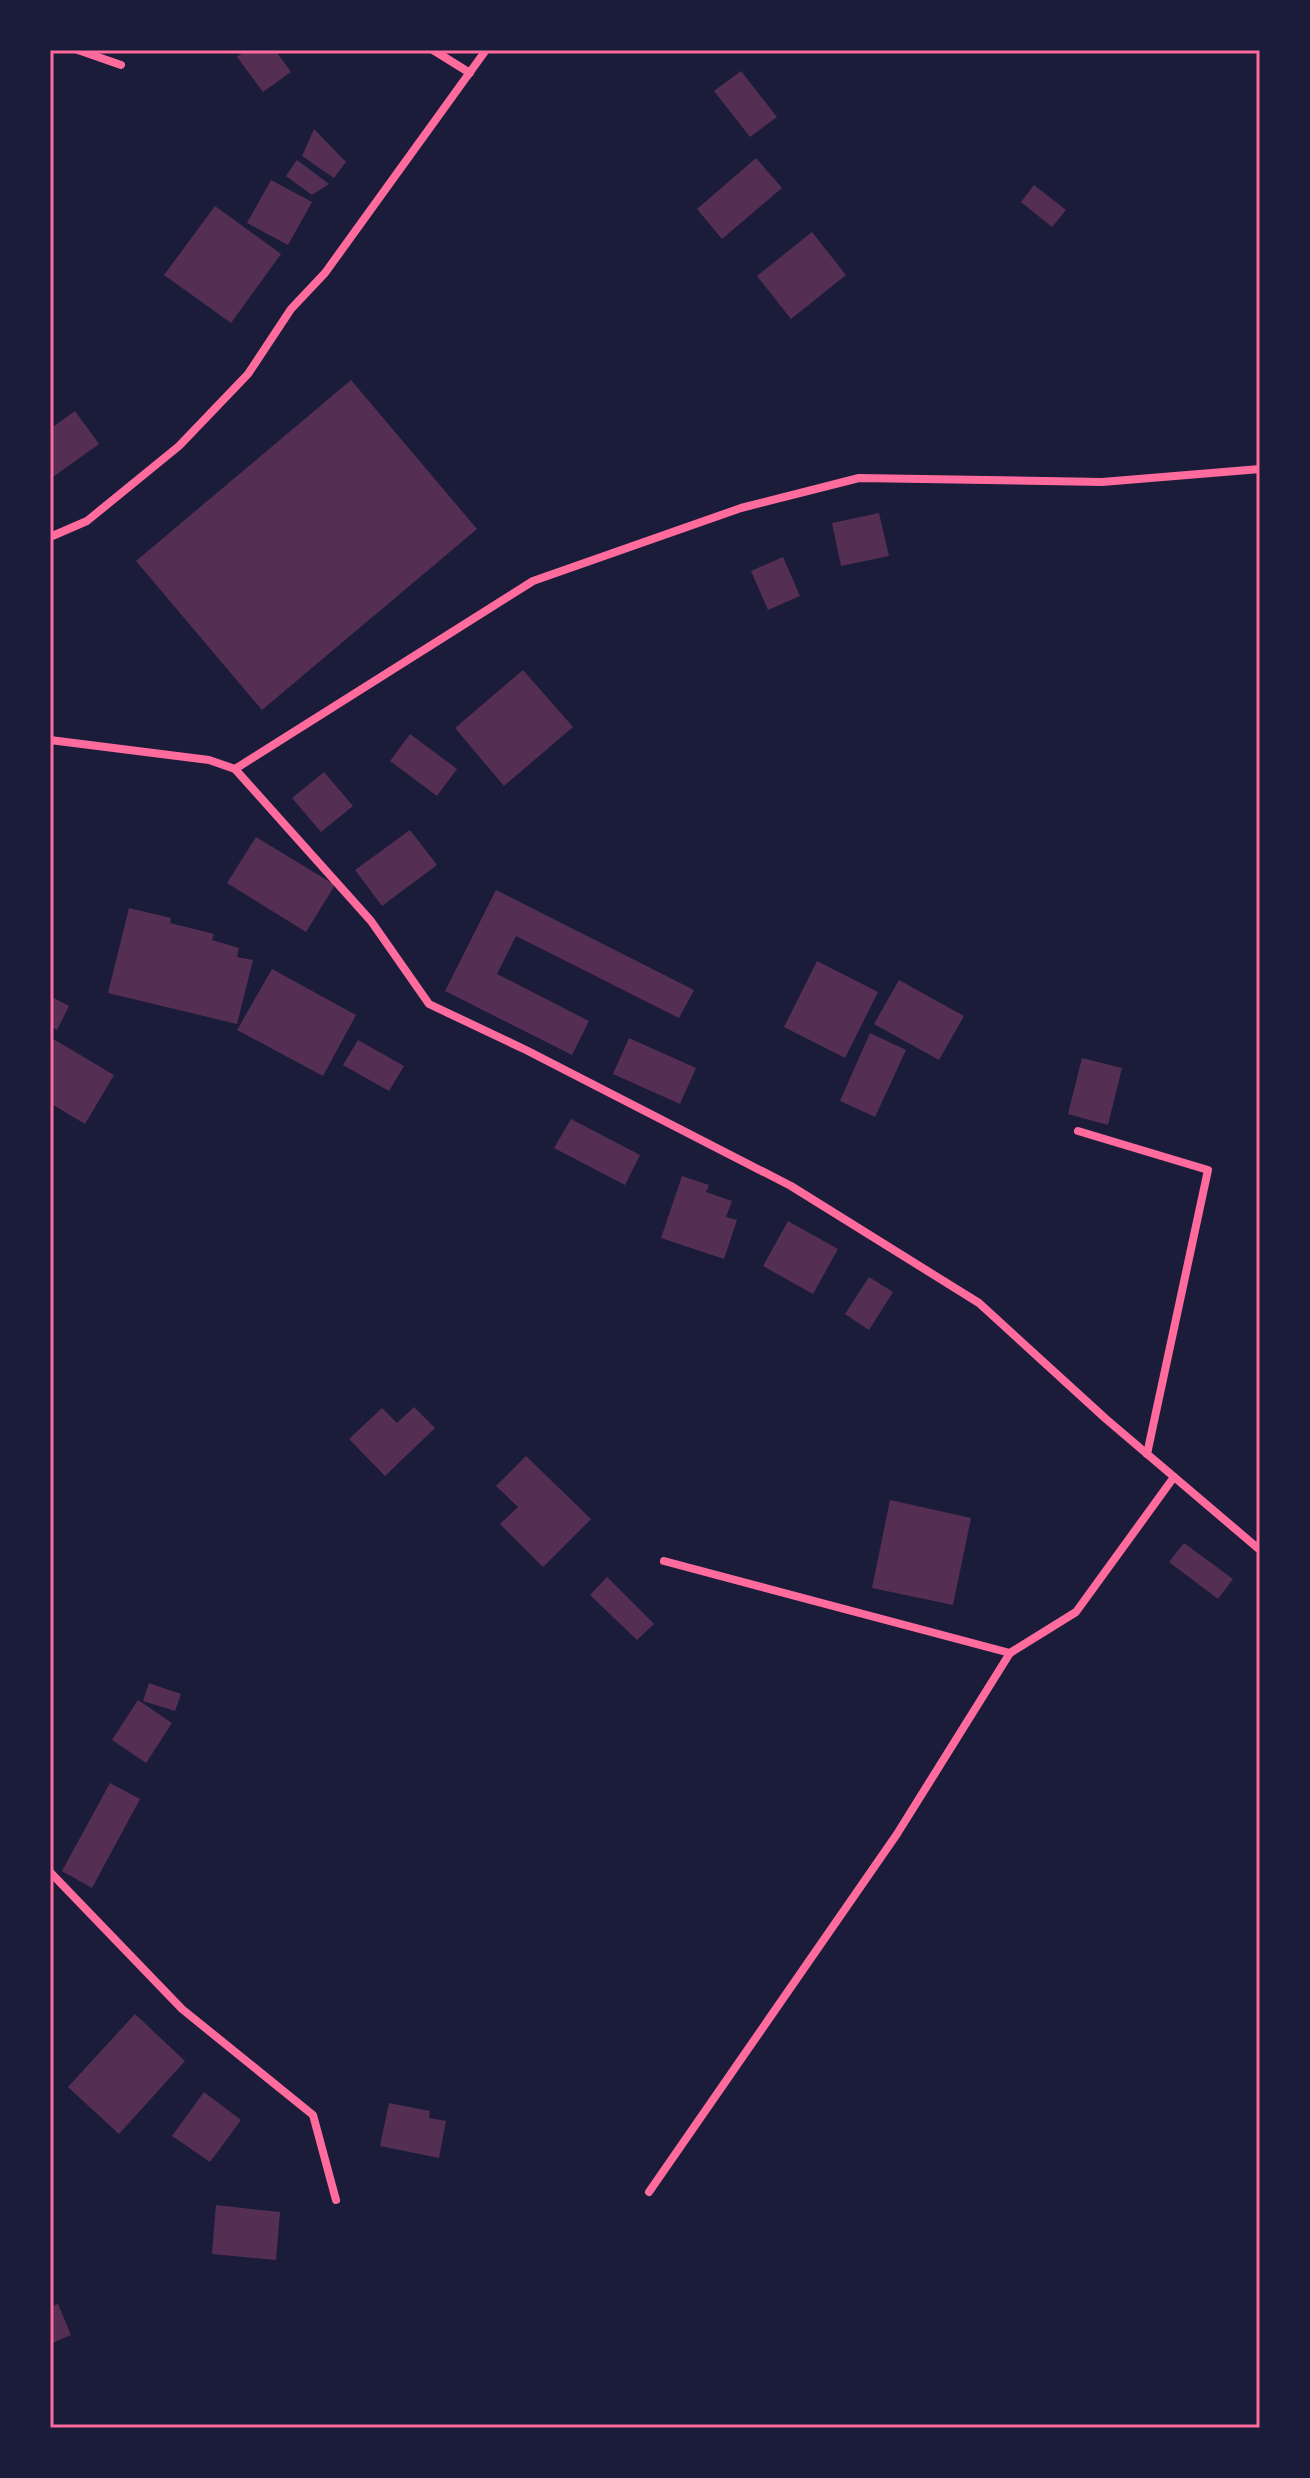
<svg xmlns="http://www.w3.org/2000/svg" width="1310" height="2478" font-family="'Archivo Narrow',sans-serif">
	<style>
		.building { fill: #542f53 }
		.lines { fill: none; stroke-linecap: round; stroke-linejoin: round }
		.minor { stroke: #ff6b9d; stroke-width: 8 }
		.neatline { fill: none; stroke: #ff6b9d; stroke-width: 3 }
	</style>
	<rect width="100%" height="100%" fill="#1b1b3a"/>
	<!-- building -->
	<g class="building">
		<polygon points="246,50 275,50 291,72 263,92 237,57"/>
		<polygon points="741,71 777,117 750,137 714,91"/>
		<polygon points="314,129 346,162 334,178 302,156"/>
		<polygon points="756,158 782,188 722,239 697,209"/>
		<polygon points="297,160 329,184 312,195 286,176"/>
		<polygon points="271,180 312,202 288,245 247,223"/>
		<polygon points="1034,185 1066,210 1052,227 1021,202"/>
		<polygon points="215,206 281,254 231,323 164,275"/>
		<polygon points="812,232 846,275 791,319 757,276"/>
		<polygon points="351,380 477,529 262,710 136,561"/>
		<polygon points="75,411 99,444 50,479 50,429"/>
		<polygon points="879,513 889,556 841,566 832,523"/>
		<polygon points="783,557 800,596 768,610 751,571"/>
		<polygon points="523,670 573,727 504,786 455,728"/>
		<polygon points="410,734 457,769 437,796 390,761"/>
		<polygon points="324,772 353,806 321,832 292,798"/>
		<polygon points="410,830 437,865 382,906 355,870"/>
		<polygon points="256,837 335,885 306,932 227,883"/>
		<polygon points="496,890 694,990 679,1018 516,936 497,974 589,1021 572,1055 445,991"/>
		<polygon points="129,908 171,918 170,923 214,934 212,940 239,948 237,957 253,960 237,1024 108,993"/>
		<polygon points="817,961 878,992 845,1058 784,1027"/>
		<polygon points="272,969 356,1015 323,1076 237,1030"/>
		<polygon points="899,980 964,1016 939,1060 874,1024"/>
		<polygon points="50,996 69,1006 57,1030 50,1026"/>
		<polygon points="870,1033 906,1050 875,1117 840,1101"/>
		<polygon points="50,1037 114,1075 85,1124 50,1103"/>
		<polygon points="629,1038 696,1068 680,1104 613,1074"/>
		<polygon points="358,1040 404,1066 389,1091 343,1065"/>
		<polygon points="1082,1058 1122,1068 1108,1125 1068,1114"/>
		<polygon points="571,1119 640,1155 625,1185 554,1148"/>
		<polygon points="682,1176 709,1185 706,1192 732,1201 726,1217 737,1220 724,1259 661,1238"/>
		<polygon points="788,1221 838,1249 813,1294 763,1266"/>
		<polygon points="869,1277 893,1292 869,1330 845,1314"/>
		<polygon points="414,1407 435,1428 385,1476 349,1439 382,1408 397,1423"/>
		<polygon points="526,1456 591,1519 543,1567 500,1524 518,1507 496,1486"/>
		<polygon points="890,1500 971,1518 953,1605 872,1588"/>
		<polygon points="1184,1543 1233,1579 1218,1599 1169,1562"/>
		<polygon points="607,1577 654,1624 637,1640 590,1595"/>
		<polygon points="149,1683 181,1694 175,1711 143,1701"/>
		<polygon points="138,1700 172,1723 146,1763 112,1740"/>
		<polygon points="110,1783 140,1799 92,1888 62,1871"/>
		<polygon points="135,2014 185,2061 119,2134 68,2087"/>
		<polygon points="204,2092 241,2120 210,2162 172,2136"/>
		<polygon points="389,2103 430,2111 429,2118 446,2121 439,2158 380,2146"/>
		<polygon points="216,2205 280,2212 276,2260 212,2254"/>
		<polygon points="58,2304 71,2335 50,2344 50,2307"/>
	</g>
	<g class="lines">
		<!-- minor -->
		<g class="minor">
			<polyline points="78,50 121,65"/>
			<polyline points="433,50 470,73"/>
			<polyline points="50,537 87,521 179,446 248,374 291,309 325,273 486,50"/>
			<polyline points="50,740 209,760 235,769 371,921 429,1004 526,1050 791,1186 979,1303 1106,1419 1260,1550"/>
			<polyline points="235,769 533,581 741,508 859,478 1102,482 1260,469"/>
			<polyline points="1078,1131 1208,1170 1147,1454"/>
			<polyline points="664,1561 1010,1653 1076,1612 1174,1477"/>
			<polyline points="50,1872 182,2009 313,2115 336,2200"/>
			<polyline points="649,2192 897,1834 1010,1653"/>
		</g>
	</g>
	<!-- border -->
	<rect width="1310" height="2478" fill="none" stroke="#1b1b3a" stroke-width="104"/>
	<rect x="52" y="52" width="1206" height="2374" class="neatline"/>
</svg>
